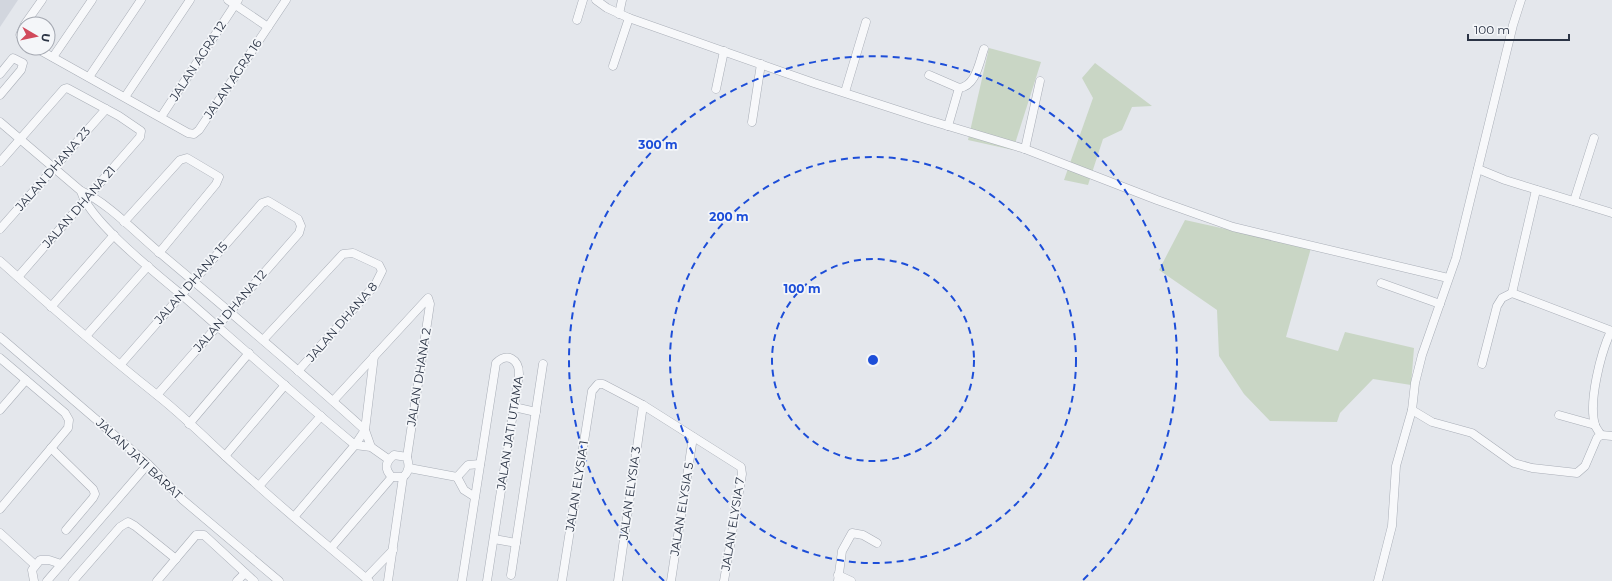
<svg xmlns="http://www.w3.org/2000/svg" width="1612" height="581" font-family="Montserrat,sans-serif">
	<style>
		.built { fill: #d2d6de }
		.green { fill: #c9d6c5 }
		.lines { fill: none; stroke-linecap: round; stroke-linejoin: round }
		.street-casing { stroke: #a9aeb7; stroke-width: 9 }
		.street { stroke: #f7f8fa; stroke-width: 8 }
		.ring { fill: none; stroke: #1d4ed8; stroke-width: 2; stroke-dasharray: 7 5 }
		.labels { text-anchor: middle; stroke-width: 3.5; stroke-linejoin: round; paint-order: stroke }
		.street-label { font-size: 12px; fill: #2b3445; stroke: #f4f6f9 }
		.centre { fill: #1d4ed8; stroke: #f4f6f9; stroke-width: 2 }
		.ring-label { font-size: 12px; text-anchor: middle; font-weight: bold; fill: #1d4ed8; stroke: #f4f6f9; stroke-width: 3.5; stroke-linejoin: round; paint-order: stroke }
	</style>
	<rect width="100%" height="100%" fill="#e4e7ec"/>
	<!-- built -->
	<polygon class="built" points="0,0 18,0 0,27"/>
	<!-- green -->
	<g class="green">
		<polygon points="989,48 1041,62 1013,150 968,140"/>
		<polygon points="1095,63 1152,106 1132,107 1122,130 1103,139 1088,185 1064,180 1093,98 1082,78"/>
		<polygon points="1185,220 1311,248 1286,337 1338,351 1345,332 1414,348 1411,385 1373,379 1340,413 1337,422 1270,421 1244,394 1219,356 1217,310 1159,270"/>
	</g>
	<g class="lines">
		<defs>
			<g id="street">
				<polyline points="228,0 268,27"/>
				<polyline points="596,0 607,8 629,18 814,83 928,120 1025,149 1157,200 1233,227 1448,278"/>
				<polyline points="619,14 622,0"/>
				<polyline points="577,20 583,0"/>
				<polyline points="25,24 42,0"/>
				<polyline points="24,26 20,35 24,41"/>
				<polyline points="36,48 188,133 194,134 199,130 286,0"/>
				<polyline points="53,57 92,0"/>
				<polyline points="613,66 629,18"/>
				<polyline points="0,74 13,58 23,63 21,70 0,95"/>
				<polyline points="929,75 959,88"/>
				<polyline points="89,77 141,0"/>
				<polyline points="716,89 724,51"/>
				<polyline points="845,92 866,22"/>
				<polyline points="125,97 190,0"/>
				<polyline points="161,117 238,0"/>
				<path d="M0,122L81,191C107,202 137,234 160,253C229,311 298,369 365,430L371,447"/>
				<polyline points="752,122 761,64"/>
				<path d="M948,126L959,88C976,86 979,63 984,49"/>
				<polyline points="1025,149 1040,81"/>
				<polyline points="0,162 64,89 67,88 119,116 141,131 140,137 18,277"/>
				<polyline points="1478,169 1505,180 1612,213"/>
				<polyline points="1536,190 1512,293 1612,331"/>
				<path d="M81,191C89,221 158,275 183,296C240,346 297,397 355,445L371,447L388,459"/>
				<polyline points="1574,201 1594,138"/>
				<polyline points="124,222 180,160 187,158 219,177 216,184 159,253"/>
				<polyline points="0,229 106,109"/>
				<path d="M0,261C51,307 103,352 157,395C191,422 221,454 254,482C291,516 331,548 369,581"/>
				<polyline points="1381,283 1440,304"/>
				<polyline points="51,307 114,235"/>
				<polyline points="86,336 148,266"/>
				<polyline points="0,337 148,464 183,500 279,581"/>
				<polyline points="263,340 343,254 353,253 379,265 382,271 375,285 298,371"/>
				<polyline points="0,358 65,413 69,420 68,428 0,509"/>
				<polyline points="121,364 262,203 268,201 298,219 301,226 299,233 157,395"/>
				<polyline points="1482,364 1497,306 1502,298 1512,293"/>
				<polyline points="333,401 428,298 430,304 407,457"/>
				<polyline points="514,407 536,412"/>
				<polyline points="0,410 26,380"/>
				<polyline points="1412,410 1432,422 1472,433 1514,463 1532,468 1577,473 1585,466 1597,438 1601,435 1612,436"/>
				<polyline points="1559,415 1595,425"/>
				<polyline points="189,424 249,353"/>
				<path d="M1601,435C1599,432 1596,428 1595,425C1588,402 1601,352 1611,331"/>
				<polyline points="51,448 93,489 95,494 93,498 66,530"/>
				<path d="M394,455L407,457C409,465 410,471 403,477H392C384,469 385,462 394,455Z"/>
				<polyline points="225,456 285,385"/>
				<polyline points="409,468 457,477"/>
				<polyline points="457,477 464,490 475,497"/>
				<polyline points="457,477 468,465 480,464"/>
				<polyline points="259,486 321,416"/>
				<polyline points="294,517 355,445 365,430 374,356"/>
				<polyline points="0,533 35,565"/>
				<polyline points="494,539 516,543"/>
				<polyline points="331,548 392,477"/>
				<polyline points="511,575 543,364"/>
				<polyline points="838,575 851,581"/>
				<polyline points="366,578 393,550"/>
				<polyline points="34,581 32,570 40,560 49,560 61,564"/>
				<polyline points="47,581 148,464"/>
				<polyline points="73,581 120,527 128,522 135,526 176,559"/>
				<polyline points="157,581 196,535 204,535 254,581"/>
				<polyline points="237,581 245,573"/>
				<polyline points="388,581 403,477"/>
				<path d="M462,581L496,363C507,352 519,359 519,374L487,581"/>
				<polyline points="562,581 592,391 598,384 603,384 643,405 741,467 742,474 724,581"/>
				<polyline points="618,581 643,405"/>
				<polyline points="671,581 693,437"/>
				<polyline points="838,581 842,551 852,533 863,535 877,543"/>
				<polyline points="1378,581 1392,526 1396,466 1412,410 1415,383 1422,355 1456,258 1513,25 1521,0"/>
			</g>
		</defs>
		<!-- street casing -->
		<use href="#street" class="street-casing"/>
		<!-- street -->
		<use href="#street" class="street"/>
	</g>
	<!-- distance rings -->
	<g class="ring">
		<circle cx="873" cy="360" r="101"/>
		<circle cx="873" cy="360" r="203"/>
		<path d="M664 581A304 304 0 1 1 1082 581"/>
	</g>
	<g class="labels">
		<!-- street labels -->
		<g class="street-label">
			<text transform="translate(198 61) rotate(-57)" y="4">JALAN AGRA 12</text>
			<text transform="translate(233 79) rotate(-56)" y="4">JALAN AGRA 16</text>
			<text transform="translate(53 169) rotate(-49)" y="4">JALAN DHANA 23</text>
			<text transform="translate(79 207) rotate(-49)" y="4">JALAN DHANA 21</text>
			<text transform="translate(191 283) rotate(-49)" y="4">JALAN DHANA 15</text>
			<text transform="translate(230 311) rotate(-49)" y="4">JALAN DHANA 12</text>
			<text transform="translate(342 322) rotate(-49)" y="4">JALAN DHANA 8</text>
			<text transform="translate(419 377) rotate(-81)" y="4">JALAN DHANA 2</text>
			<text transform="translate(510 433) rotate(-81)" y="4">JALAN JATI UTAMA</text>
			<text transform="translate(139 459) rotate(43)" y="4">JALAN JATI BARAT</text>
			<text transform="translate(577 486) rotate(-81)" y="4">JALAN ELYSIA 1</text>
			<text transform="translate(630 493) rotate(-82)" y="4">JALAN ELYSIA 3</text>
			<text transform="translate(682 509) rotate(-81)" y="4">JALAN ELYSIA 5</text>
			<text transform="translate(733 524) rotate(-81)" y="4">JALAN ELYSIA 7</text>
		</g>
	</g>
	<circle cx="873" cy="360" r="6" class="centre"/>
	<g class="ring-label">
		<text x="658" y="149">300 m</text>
		<text x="729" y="221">200 m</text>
		<text x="802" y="293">100 m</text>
	</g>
	<!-- north arrow -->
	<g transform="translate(36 36) rotate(99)"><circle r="19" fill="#f4f6f9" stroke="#a4a8b1"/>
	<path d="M0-3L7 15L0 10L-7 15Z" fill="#d1495b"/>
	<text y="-6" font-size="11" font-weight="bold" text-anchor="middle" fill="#2b3445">U</text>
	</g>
	<!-- scale -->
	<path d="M1468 34v6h101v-6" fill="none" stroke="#2b3445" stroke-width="2"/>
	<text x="1474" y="34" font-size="12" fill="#2b3445" stroke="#f4f6f9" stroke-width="3" paint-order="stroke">100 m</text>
</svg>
